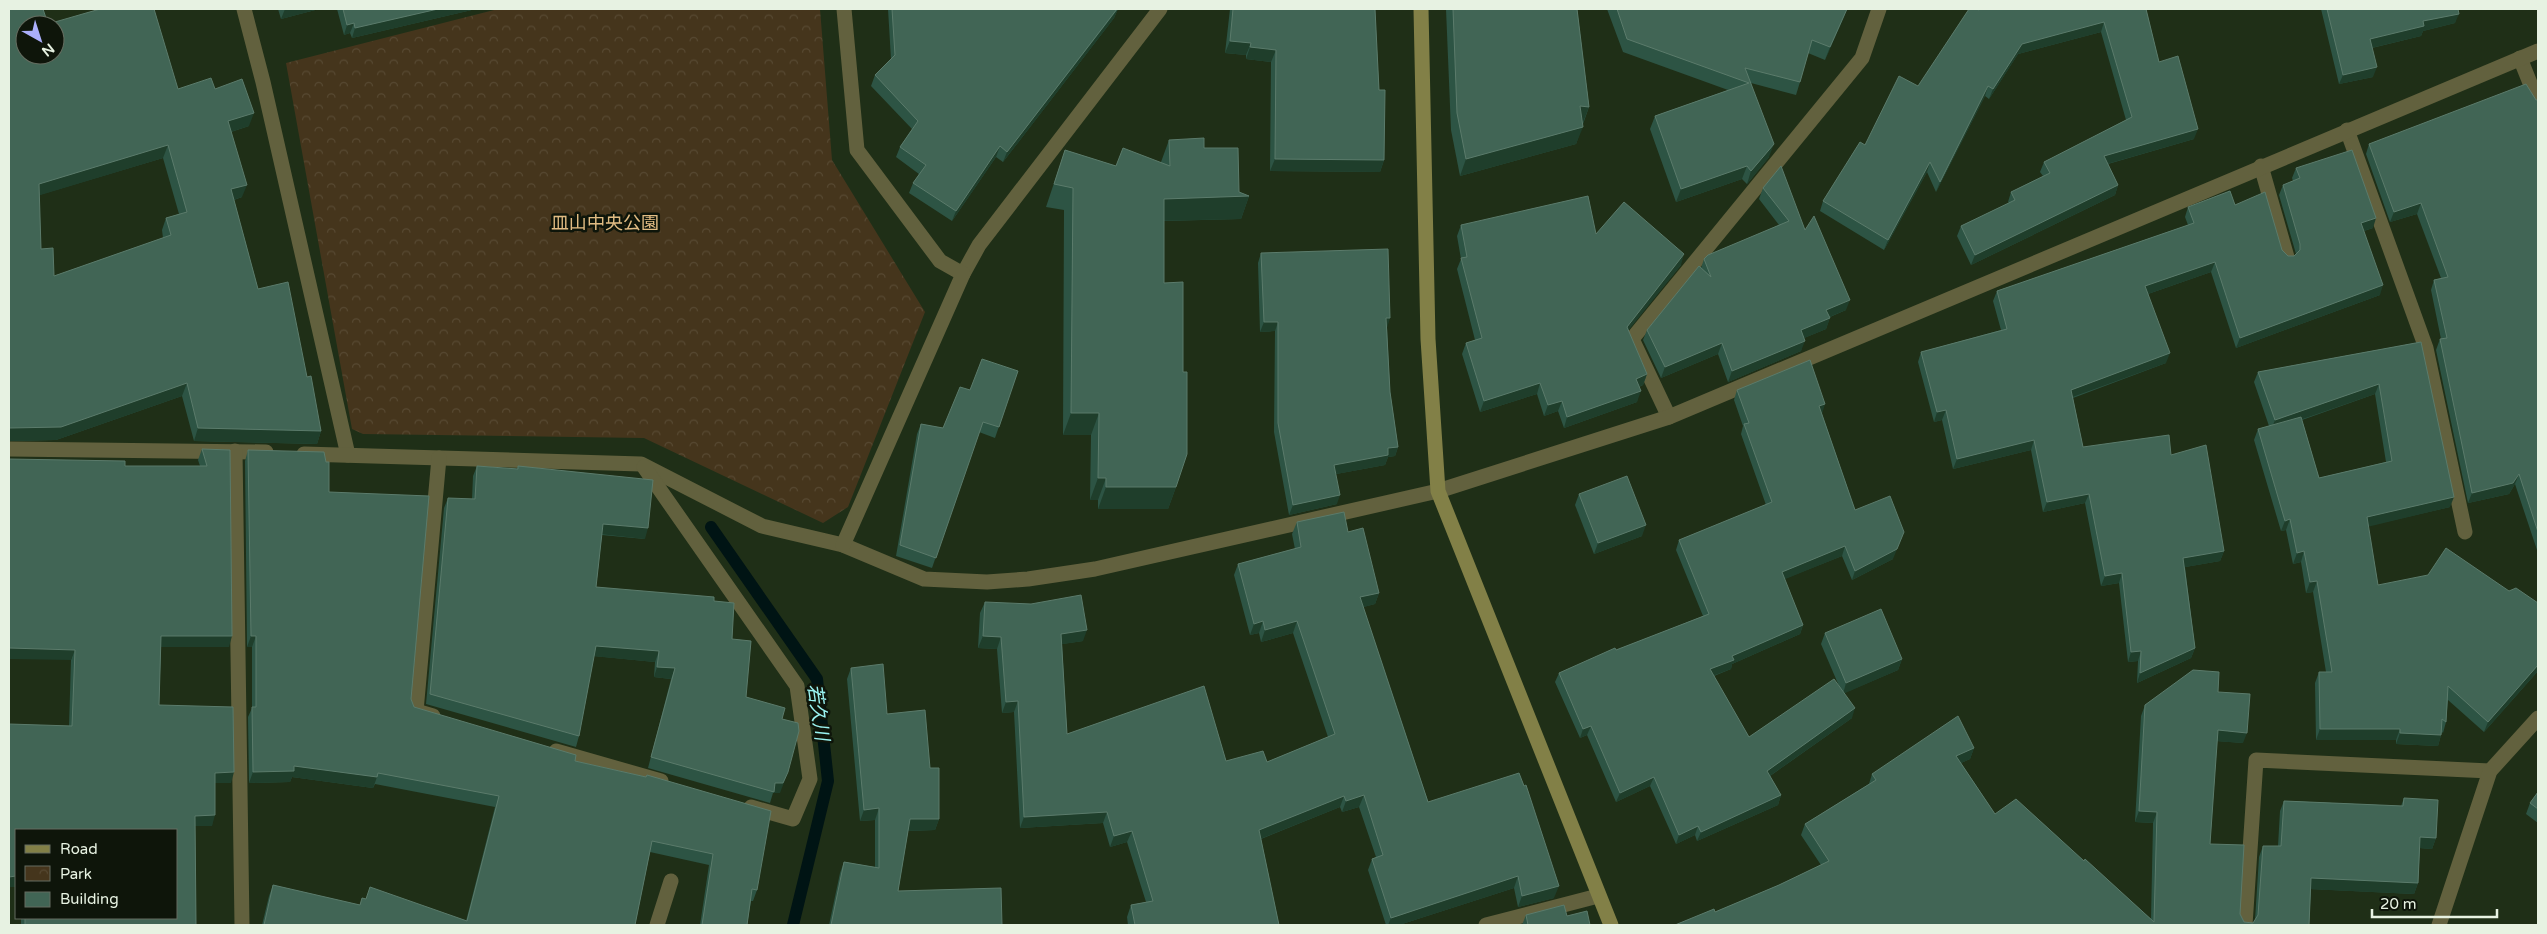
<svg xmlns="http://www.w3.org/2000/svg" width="2547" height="934" font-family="'Varela Round','Noto Sans JP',sans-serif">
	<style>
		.park { fill: url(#park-crowns) }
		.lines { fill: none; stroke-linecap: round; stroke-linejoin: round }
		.stream { stroke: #001414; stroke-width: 12 }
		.lane { stroke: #62613e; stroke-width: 15 }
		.street { stroke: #62613e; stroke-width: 15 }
		.secondary { stroke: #828047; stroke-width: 15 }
		.wall { fill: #2d5444; fill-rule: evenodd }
		.shaded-wall { fill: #1f3e2b }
		.building { fill: #416555; stroke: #5b7b6b; fill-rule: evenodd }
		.labels { text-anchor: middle; stroke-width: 5; stroke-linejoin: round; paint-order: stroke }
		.park-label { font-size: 18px; fill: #e1bc83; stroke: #0e150a }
		.water-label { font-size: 19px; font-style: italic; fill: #9af3f1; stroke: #0e150a }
	</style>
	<defs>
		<pattern id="park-crowns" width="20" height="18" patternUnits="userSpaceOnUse" patternTransform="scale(1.25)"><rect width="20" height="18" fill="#45351c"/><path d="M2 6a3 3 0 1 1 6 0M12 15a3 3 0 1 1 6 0" fill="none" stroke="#574932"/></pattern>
	</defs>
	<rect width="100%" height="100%" fill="#1f2f17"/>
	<!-- park -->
	<polygon class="park" points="498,9 820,9 832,160 925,312 848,507 823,523 644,438 363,434 352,429 286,63"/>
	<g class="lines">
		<!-- stream -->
		<polyline class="stream" points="711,527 817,679 828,781 793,925"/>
		<!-- lane -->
		<g class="lane">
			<polyline points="2347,130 2426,348 2465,532"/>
			<polyline points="2261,166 2287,257"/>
			<polyline points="1669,417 1632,339 1862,58 1879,9"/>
			<polyline points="657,925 671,881"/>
		</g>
		<!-- street -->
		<g class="street">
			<polyline points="244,9 263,82 348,455"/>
			<polyline points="2520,58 2538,103"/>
			<polyline points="963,274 979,245 1160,9"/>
			<polyline points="9,449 266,452"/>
			<polyline points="235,451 242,925"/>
			<polyline points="304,454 641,464 762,526 843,545 924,579 987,582 1028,579 1095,569 1438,491 1669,417 2538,51"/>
			<polyline points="644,467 797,686 810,779 793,819 751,807"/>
			<polyline points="843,545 963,274 940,261 857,150 844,9"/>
			<polyline points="433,716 416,711 439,458"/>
			<polyline points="556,751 661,781"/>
			<polyline points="1486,925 1598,896"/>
			<polyline points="2245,925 2256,760 2490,771"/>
			<polyline points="2439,925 2490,771 2538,718"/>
		</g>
		<!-- secondary -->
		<polyline class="secondary" points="1421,9 1428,339 1438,491 1611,925"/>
	</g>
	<!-- wall -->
	<g class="wall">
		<polygon points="278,9 319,9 281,19"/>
		<polygon points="337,9 476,9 352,38 350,33 344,35"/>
		<polygon points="888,9 1118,9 1114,18 1003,162 996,157 952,221 909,193 913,183 919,174 896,157 900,147 912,129 871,86 875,75 891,59"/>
		<polygon points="1230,9 1375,9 1379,90 1384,160 1380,172 1270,171 1271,62 1246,59 1246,55 1225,53"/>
		<polygon points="1446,9 1577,9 1589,107 1576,144 1460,176 1451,130"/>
		<polygon points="1607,9 1847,9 1825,60 1808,53 1800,82 1796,95 1751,83 1769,157 1747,184 1742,179 1676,202 1650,129 1655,116 1728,90 1623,52"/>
		<polygon points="2146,9 2159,62 2194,139 2108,164 2118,185 2115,195 1971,265 1957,236 1961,226 2009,203 2008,202 2011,192 2043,176 2040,172 2044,162 2126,120 2101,32 2018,54 1989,99 1985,96 1936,192 1927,172 1884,250 1820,211 1823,201 1865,145 1918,86 1979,10"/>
		<polygon points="2321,9 2458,9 2455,23 2423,31 2421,36 2372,48 2373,77 2339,84"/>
		<path d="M48,24L178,89H215L249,126L231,132L242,197L234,200L258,289L307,377L321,431L317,444L194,441L182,396L56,440L9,441ZM163,158L179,214L166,218L162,230L163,238L54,276L41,249L39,195Z"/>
		<polygon points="2536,100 2538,100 2538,553 2515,484 2509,494 2468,503 2436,350 2440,339 2441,339 2431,290 2434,280 2441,278 2417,214 2390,222 2366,154 2369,144"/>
		<polygon points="1169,140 1204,148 1239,192 1249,196 1241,219 1164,221 1164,283 1176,487 1168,509 1098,509 1098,500 1090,500 1091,435 1063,435 1064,210 1046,207 1065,150 1116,166 1161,162"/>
		<polygon points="2296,168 2373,228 2364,231 2380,295 2236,348 2211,272 2148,294 2166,363 2073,398 2083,447 2171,455 2224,551 2220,561 2185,567 2195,648 2191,658 2137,683 2138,661 2128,662 2119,583 2101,586 2085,503 2043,512 2031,450 1953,469 1942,420 1934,422 1918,362 1921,352 2001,330 1993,301 1997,291 2188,225 2185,217 2188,207 2235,205 2288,256 2294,256 2296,254 2279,195 2283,185 2293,181 2292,178"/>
		<polygon points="1763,188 1805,230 1846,310 1830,317 1826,329 1804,338 1801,351 1728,382 1718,354 1661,378 1643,340 1647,330 1701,268 1704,259 1779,225 1759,199"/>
		<polygon points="1461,225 1596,234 1681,265 1628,330 1647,374 1643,385 1639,387 1637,402 1564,428 1558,411 1544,416 1537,394 1480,412 1462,354 1466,343 1475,340 1457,269 1461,259 1457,236"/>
		<polygon points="1261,253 1387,327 1390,392 1398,447 1395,456 1388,457 1385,465 1336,474 1337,504 1289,515 1274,432 1275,331 1260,332 1258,263"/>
		<path d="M2421,342L2450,507L2368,526L2378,585L2509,591L2538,603V671L2484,732L2448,700L2446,722L2443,733L2442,732L2441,735L2438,746L2396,744V740H2316L2315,683L2319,672H2326L2313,592L2306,593L2301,562L2293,564L2286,530L2281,531L2254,440L2258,429L2269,426L2254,382L2258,372ZM2375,394L2386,462L2319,478L2302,420Z"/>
		<polygon points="1018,371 995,438 979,432 932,568 896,556 917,434 921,424 943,428 970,390"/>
		<polygon points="1737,390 1822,414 1855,510 1893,559 1852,580 1842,556 1784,579 1803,625 1800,634 1732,664 1731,669 1714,676 1749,737 1839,686 1821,644 1825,633 1902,659 1898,670 1844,693 1852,718 1770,776 1781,795 1778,805 1697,841 1695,835 1676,844 1650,786 1616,802 1587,735 1580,738 1555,682 1559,673 1703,616 1676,550 1679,540 1766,505 1741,434 1743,426 1734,400"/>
		<polygon points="202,449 230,450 229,647 161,647 159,705 231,783 215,783 212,826 195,826 196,925 21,925 21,918 176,918 69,726 71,660 125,466 200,466 198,460"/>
		<polygon points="248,450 329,492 414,707 575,761 646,777 757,890 753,901 751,901 747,925 700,925 709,865 650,852 635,925 262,925 269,896 273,885 360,905 366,899 466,921 495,807 375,784 373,788 292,777 290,782 249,783 248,717 252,708 252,647 247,647 245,461"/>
		<polygon points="477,466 517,469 518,466 645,539 602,535 596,587 714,601 732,639 746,697 782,719 780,793 773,793 770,803 648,768 671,679 654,677 655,662 594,656 579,736 576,747 426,704 444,508 448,498 472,499 473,476"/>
		<polygon points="1579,494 1642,536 1594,554 1575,505"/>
		<polygon points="1297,522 1348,532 1379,593 1375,604 1363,607 1428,802 1554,898 1518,907 1514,888 1399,925 1386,925 1368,870 1372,859 1376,857 1359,807 1342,812 1340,807 1261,839 1279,925 1128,925 1127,917 1131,905 1146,902 1127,842 1110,847 1103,823 1020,828 1014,712 1002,713 997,649 978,648 980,613 985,602 1083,641 1062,644 1067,734 1226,761 1267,762 1328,737 1293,633 1261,642 1259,633 1250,635 1234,575 1238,564 1295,549 1292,534"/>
		<polygon points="851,668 930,768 939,819 935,830 908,831 898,891 1002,925 829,925 840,873 844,862 875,867 875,820 860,821 847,679"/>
		<polygon points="2218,692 2243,743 2217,741 2210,844 2240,914 2244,922 2253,923 2255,920 2259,857 2263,846 2278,846 2280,811 2284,801 2401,806 2404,798 2436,838 2432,849 2420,848 2418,883 2414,894 2311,889 2309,925 1715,912 1779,885 1821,865 1801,835 1805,824 1869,784 1872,774 1974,748 1970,759 1961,763 1995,814 2084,861 2151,919 2153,823 2135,822 2141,716 2145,705"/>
		<polygon points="2538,792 2538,823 2526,814 2530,803"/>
		<polygon points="1526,915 1567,916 1590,925 1522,925"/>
	</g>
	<!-- shaded-wall -->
	<g class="shaded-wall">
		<polygon points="285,9 319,9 281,19"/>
		<polygon points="438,9 476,9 352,38 355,28"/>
		<polygon points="1118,9 1114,18 1003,162 1007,152"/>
		<polygon points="1847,9 1842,22 1825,60 1830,47"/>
		<polygon points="2459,14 2455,23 2423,31 2421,36 2367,49 2370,39 2423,21"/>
		<polygon points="2104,22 2101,32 2018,54 1989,99 1993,89 2022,44"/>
		<polygon points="354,23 350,33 344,35 347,25"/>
		<polygon points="1230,41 1251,43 1246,55 1225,53"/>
		<polygon points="1250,47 1276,50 1271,62 1246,59"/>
		<polygon points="2377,67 2373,77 2339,84 2343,75"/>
		<polygon points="1988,86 1985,96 1936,192 1940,182"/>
		<polygon points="1580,106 1589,107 1582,125"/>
		<polygon points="254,113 249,126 224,134 228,121"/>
		<polygon points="1583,127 1576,144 1460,176 1466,159"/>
		<polygon points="2198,129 2194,139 2100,166 2104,156"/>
		<polygon points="1774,144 1769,157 1747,184 1751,171"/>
		<polygon points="168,145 163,158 34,197 39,184"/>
		<polygon points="1000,146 996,157 952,221 956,211"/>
		<polygon points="1275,159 1384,160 1380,172 1270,171"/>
		<polygon points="1930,162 1927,172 1884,250 1888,240"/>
		<polygon points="1747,166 1742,179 1676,202 1681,189"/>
		<polygon points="247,185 242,197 227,202 231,189"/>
		<polygon points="2118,185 2115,195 1971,265 1975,255"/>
		<polygon points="1249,196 1241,219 1156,221 1164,199"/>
		<polygon points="2421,203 2417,214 2390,222 2394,212"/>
		<polygon points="2376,218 2373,228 2357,233 2361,223"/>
		<polygon points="1684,254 1681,265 1623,337 1627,327"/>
		<polygon points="2215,262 2211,272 2142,296 2145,286"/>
		<polygon points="2383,285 2380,295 2236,348 2240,338"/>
		<polygon points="1850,300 1846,310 1822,320 1826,310"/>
		<polygon points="1386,318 1390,318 1387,328"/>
		<polygon points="1830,318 1826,329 1797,341 1801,330"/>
		<polygon points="1264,322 1278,322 1275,331 1260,332"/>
		<polygon points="1805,341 1801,351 1728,382 1732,371"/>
		<polygon points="1722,343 1718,354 1661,378 1665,367"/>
		<polygon points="2170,353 2166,363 2067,399 2071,390"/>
		<polygon points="1647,374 1643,385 1632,389 1636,379"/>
		<polygon points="187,383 182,396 56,440 9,441 9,429 10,428"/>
		<polygon points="1540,383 1537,394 1480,412 1484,401"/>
		<polygon points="2379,384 2375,394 2271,430 2275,420"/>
		<polygon points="1641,391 1637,402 1564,428 1567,417"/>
		<polygon points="1562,401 1558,411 1544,416 1548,405"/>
		<polygon points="1825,404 1822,414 1819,406"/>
		<polygon points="1946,410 1942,420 1934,422 1937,412"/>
		<polygon points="1071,413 1099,413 1091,435 1063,435"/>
		<polygon points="198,428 321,431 317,444 194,441"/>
		<polygon points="2034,440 2031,450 1953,469 1957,459"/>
		<polygon points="1398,447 1395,456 1388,457 1385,465 1331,475 1334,465 1388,448"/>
		<polygon points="2519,474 2515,484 2509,494 2468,503 2472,493"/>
		<polygon points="1098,478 1106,478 1098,500 1090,500"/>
		<polygon points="1106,487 1176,487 1168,509 1098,509"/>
		<polygon points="2089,494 2085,503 2043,512 2047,502"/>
		<polygon points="1340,495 1337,504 1289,515 1293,505"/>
		<polygon points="2454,497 2450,507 2363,528 2367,517"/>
		<polygon points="2290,519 2286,530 2281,531 2285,521"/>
		<polygon points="603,524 648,528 645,539 600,534"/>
		<polygon points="1646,525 1642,536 1594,554 1598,543"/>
		<polygon points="1904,532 1893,559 1852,580 1855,571"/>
		<polygon points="1845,546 1842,556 1778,582 1782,572"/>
		<polygon points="2224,551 2220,561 2180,568 2183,558"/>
		<polygon points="2304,551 2301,562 2293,564 2297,553"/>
		<polygon points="2122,573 2119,583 2101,586 2105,576"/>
		<polygon points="2317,581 2313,592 2306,593 2310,582"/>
		<polygon points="1379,593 1375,604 1356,609 1360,597"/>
		<polygon points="1263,621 1259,633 1250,635 1254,624"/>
		<polygon points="1297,621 1293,633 1261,642 1265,630"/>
		<polygon points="1803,625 1800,634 1732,664 1731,669 1707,678 1710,669 1732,656"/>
		<polygon points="1087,630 1083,641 1057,645 1061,634"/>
		<polygon points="161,636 232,636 229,647 157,647"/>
		<polygon points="251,636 256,636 252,647 247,647"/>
		<polygon points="983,636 1001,637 997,649 978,648"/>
		<polygon points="596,646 659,651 655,662 592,656"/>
		<polygon points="9,648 75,650 71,660 9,659"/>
		<polygon points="2195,648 2191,658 2137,683 2140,673"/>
		<polygon points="2141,651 2138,661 2128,662 2131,652"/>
		<polygon points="1902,659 1898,670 1843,694 1846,683"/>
		<polygon points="2538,665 2538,671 2484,732 2488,722"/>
		<polygon points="657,667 675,668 671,679 654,677"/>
		<polygon points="1018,701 1014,712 1002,713 1006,702"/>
		<polygon points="1855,708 1852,718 1764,780 1767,771"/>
		<polygon points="1591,726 1587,735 1580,738 1583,729"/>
		<polygon points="2320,729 2400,729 2396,740 2316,740"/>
		<polygon points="2218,730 2247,733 2243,743 2214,741"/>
		<polygon points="2400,733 2441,735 2438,746 2396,744"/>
		<polygon points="1974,748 1970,759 1952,767 1956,756"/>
		<polygon points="294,766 377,777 373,788 292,777 290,782 249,783 253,772"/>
		<polygon points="234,772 231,783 211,783 215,773"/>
		<polygon points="788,772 780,793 773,793 775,783"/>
		<polygon points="1654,777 1650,786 1616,802 1620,793"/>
		<polygon points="1364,795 1359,807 1342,812 1346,801"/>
		<polygon points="1781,795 1778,805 1697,841 1701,832"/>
		<polygon points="1344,796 1340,807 1255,841 1259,830"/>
		<polygon points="879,808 875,820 860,821 864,810"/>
		<polygon points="2139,811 2157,812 2153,823 2135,822"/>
		<polygon points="1107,812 1103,823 1020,828 1024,817"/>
		<polygon points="215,815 212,826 191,826 195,816"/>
		<polygon points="910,819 939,819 935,830 906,831"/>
		<polygon points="1698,826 1695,835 1676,844 1679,835"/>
		<polygon points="1132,831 1127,842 1110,847 1114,836"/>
		<polygon points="2420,837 2436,838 2432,849 2417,848"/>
		<polygon points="16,876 16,887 9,887 9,877"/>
		<polygon points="1518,876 1514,888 1399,925 1388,925 1391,918"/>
		<polygon points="2311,878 2418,883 2414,894 2307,889"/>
		<polygon points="1559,886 1554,898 1518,907 1522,896"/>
	</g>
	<!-- building -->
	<g class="building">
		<path d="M9,9H43L48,24L100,9H154L178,89L211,78L215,89L242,79L254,113L228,121L247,185L231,189L258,289L288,282L307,377L311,376L321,431L198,428L187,383L61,427L10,428L9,429ZM25,25H55V55H25ZM168,145L187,212L166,218L171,235L54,276L53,248L41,249L39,184Z"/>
		<polygon points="343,9 438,9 355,28 354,23 347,25"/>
		<polygon points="892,9 1117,9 1007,152 1000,146 956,211 913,183 926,165 900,147 918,121 875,75 895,55"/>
		<polygon points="1233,9 1375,9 1379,90 1385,90 1384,160 1275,159 1276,50 1250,47 1251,43 1230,41"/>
		<polygon points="1453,9 1577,9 1589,107 1580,106 1583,127 1466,159 1457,113"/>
		<polygon points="1617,9 1847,9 1830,47 1812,40 1800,82 1745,68 1774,144 1751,171 1747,166 1681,189 1655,116 1749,83 1627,39"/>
		<polygon points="1969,9 1977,9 1979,10 1979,9 2146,9 2159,62 2178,56 2198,129 2104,156 2118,185 1975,255 1961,226 2015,200 2011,192 2050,173 2044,162 2132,117 2104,22 2022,44 1993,89 1988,86 1940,182 1930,162 1888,240 1823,201 1860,142 1865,145 1899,76 1918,86"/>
		<polygon points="2327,9 2458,9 2459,14 2423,21 2424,26 2370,39 2377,67 2343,75"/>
		<polygon points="2526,84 2536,100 2538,100 2538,532 2519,474 2513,483 2472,493 2440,339 2447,338 2434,280 2448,277 2421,203 2394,212 2369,144"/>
		<polygon points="1204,138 1204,148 1238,148 1239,192 1249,196 1164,199 1164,283 1183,282 1183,372 1187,372 1187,454 1176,487 1106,487 1106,478 1098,478 1099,413 1071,413 1073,188 1054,184 1065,150 1116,166 1123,148 1170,166 1169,140"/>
		<polygon points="2352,150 2376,218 2361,223 2383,285 2240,338 2215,262 2145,286 2170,353 2071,390 2083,447 2169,435 2171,455 2206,445 2224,551 2183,558 2195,648 2140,673 2141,651 2131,652 2122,573 2105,576 2089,494 2047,502 2034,440 1957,459 1946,410 1937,412 1921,352 2007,329 1997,291 2194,223 2188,207 2230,191 2235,205 2265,192 2282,250 2288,256 2294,256 2300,250 2300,244 2283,185 2300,178 2296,168"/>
		<polygon points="1781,166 1805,230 1814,216 1850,300 1826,310 1830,318 1801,330 1805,341 1732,371 1722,343 1665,367 1647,330 1699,266 1711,277 1704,259 1708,255 1789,221 1763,188"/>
		<polygon points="1588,196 1596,234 1624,202 1684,254 1627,327 1647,374 1636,379 1641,391 1567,417 1562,401 1548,405 1540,383 1484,401 1466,343 1482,338 1461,258 1467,257 1461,225"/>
		<polygon points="1388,249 1390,318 1386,318 1390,392 1398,447 1388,448 1388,455 1334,465 1340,495 1293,505 1278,423 1278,322 1264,322 1261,253"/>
		<polygon points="2421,342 2454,497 2367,517 2378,585 2428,575 2446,548 2509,591 2516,588 2538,603 2538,665 2488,722 2448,686 2446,722 2442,719 2441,735 2400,733 2400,729 2320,729 2319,672 2332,672 2317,581 2310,582 2304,551 2297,553 2290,519 2285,521 2258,429 2301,417 2319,478 2392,461 2379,384 2275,420 2258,372"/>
		<polygon points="982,359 1018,371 999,427 983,422 936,558 900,545 921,424 943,428 960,387 970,390"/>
		<polygon points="1810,360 1825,404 1819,406 1855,510 1890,496 1904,532 1897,549 1855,571 1845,546 1782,572 1803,625 1732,656 1734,660 1710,669 1749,737 1834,679 1855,708 1767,771 1781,795 1701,832 1698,826 1679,835 1654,777 1620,793 1591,726 1583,729 1559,673 1615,648 1616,650 1709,614 1679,540 1772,502 1744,424 1749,423 1737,390"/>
		<polygon points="202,449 230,450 232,636 161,636 159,705 233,707 234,772 215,773 215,815 195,816 196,925 25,925 25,918 176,918 176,830 16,830 16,876 9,877 9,724 72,726 75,650 9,648 9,459 125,461 125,466 207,466"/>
		<polygon points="248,450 324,452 326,462 329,462 329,492 429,496 411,699 414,707 576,755 575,761 646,777 647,775 771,811 757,890 752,889 747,925 702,925 713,854 652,841 635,925 264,925 273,885 360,905 362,898 366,899 370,887 467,921 499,796 378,773 377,777 294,766 294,771 253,772 252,707 256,707 256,636 251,636"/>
		<polygon points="477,466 518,469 518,466 653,480 648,528 603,524 596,587 714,597 714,601 734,603 732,639 751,641 746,697 785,708 782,719 798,723 799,731 788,772 783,783 775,783 774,792 651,757 675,668 657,667 659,651 596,646 579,736 430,694 448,498 475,499"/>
		<polygon points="1627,476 1646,525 1598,543 1579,494"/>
		<polygon points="1344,512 1348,532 1363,528 1379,593 1360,597 1428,802 1519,773 1524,786 1526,785 1559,886 1522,896 1518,876 1391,918 1372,859 1383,855 1364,795 1346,801 1344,796 1259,830 1279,925 1135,925 1131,905 1153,901 1132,831 1114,836 1107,812 1024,817 1018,701 1006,702 1001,637 983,636 985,602 1031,604 1081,595 1087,630 1061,634 1067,734 1204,686 1226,761 1263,751 1267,762 1335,734 1297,621 1265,630 1263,621 1254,624 1238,564 1301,547 1297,522"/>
		<polygon points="1881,609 1902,659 1846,683 1825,633"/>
		<polygon points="883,664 887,714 925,710 930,768 939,768 939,819 910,819 898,891 1001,888 1002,925 831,925 844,862 879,868 879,808 864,810 851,668"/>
		<polygon points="2193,670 2219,672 2218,692 2250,694 2247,733 2218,730 2210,844 2244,845 2240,914 2244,922 2253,923 2258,915 2263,846 2281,846 2284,801 2403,806 2404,798 2438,800 2436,838 2420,837 2418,883 2311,878 2309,925 1675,925 1714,909 1715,912 1779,885 1829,861 1805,824 1876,780 1872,774 1958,716 1974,748 1956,756 1995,814 2016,799 2084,861 2085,859 2154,922 2157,812 2139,811 2145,705"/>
		<polygon points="2538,792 2538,809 2530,803"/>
		<polygon points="1564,905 1567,916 1587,911 1590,925 1528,925 1526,915"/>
	</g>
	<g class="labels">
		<!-- park labels -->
		<g class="park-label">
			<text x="605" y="229">皿山中央公園</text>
		</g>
		<!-- water labels -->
		<g class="water-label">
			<text transform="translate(819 712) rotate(82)" y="7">若久川</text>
		</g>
	</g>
	<!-- border -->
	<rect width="2547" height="934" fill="none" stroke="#e7f2e2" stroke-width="20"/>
	<!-- legend -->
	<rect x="15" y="829" width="162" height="90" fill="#0e150a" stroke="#656d60"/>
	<rect x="25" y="845" width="25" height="8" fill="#828047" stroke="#656d60"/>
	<text x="60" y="854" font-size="15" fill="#e7f2e2">Road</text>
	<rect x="25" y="866" width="25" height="15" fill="url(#park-crowns)" stroke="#656d60"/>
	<text x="60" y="879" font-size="15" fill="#e7f2e2">Park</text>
	<rect x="25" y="892" width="25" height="15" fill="#416555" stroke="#656d60"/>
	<text x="60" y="904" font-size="15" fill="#e7f2e2">Building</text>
	<!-- north arrow -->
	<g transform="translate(40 40) rotate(141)"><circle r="24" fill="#0e150a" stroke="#656d60"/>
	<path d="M0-4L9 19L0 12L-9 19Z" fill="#abaffb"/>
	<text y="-8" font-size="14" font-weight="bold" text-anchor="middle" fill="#e7f2e2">N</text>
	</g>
	<!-- scale -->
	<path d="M2372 909v8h125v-8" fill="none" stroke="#e7f2e2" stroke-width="2.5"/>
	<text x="2380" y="909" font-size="15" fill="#e7f2e2" stroke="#0e150a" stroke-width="4" paint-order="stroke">20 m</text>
</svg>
